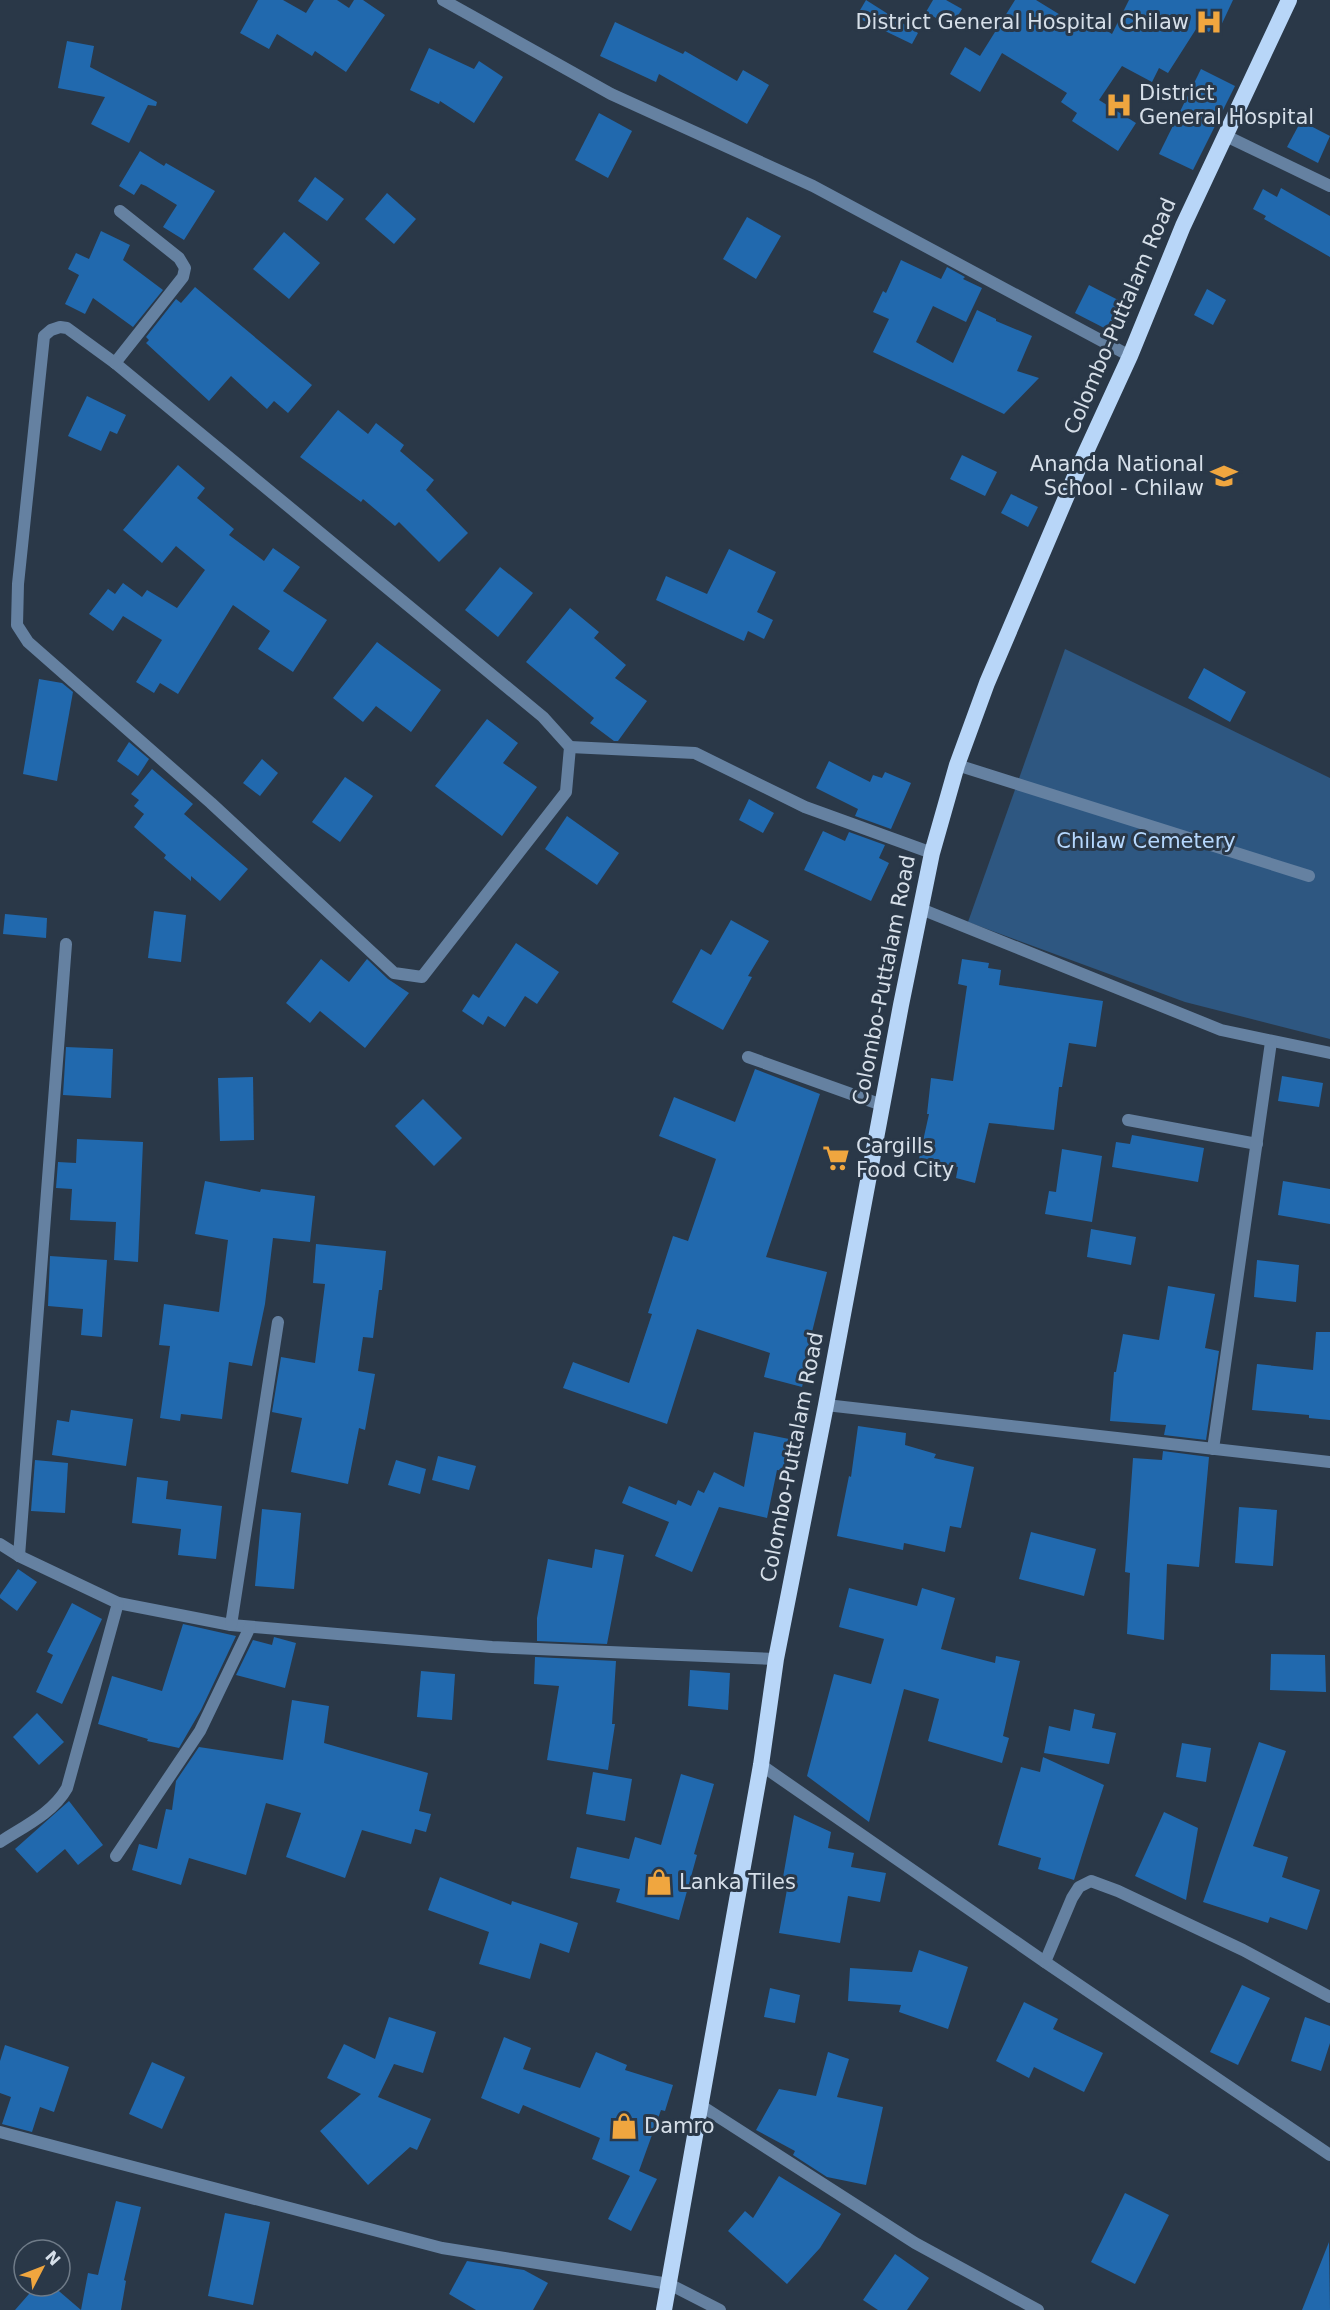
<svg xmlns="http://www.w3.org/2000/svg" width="1330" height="2310" font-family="'DejaVu Sans',sans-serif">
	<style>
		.green { fill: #2e5781 }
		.building { fill: #2169ae }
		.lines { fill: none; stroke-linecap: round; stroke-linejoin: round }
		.service { stroke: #6581a1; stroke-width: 12 }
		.minor { stroke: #6581a1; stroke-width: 12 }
		.trunk { stroke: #b8d6f8; stroke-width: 16 }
		.labels { text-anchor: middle; stroke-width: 6; stroke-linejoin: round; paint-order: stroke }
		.poi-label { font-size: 21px; fill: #d6dfe9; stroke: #2a3848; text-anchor: start }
		.street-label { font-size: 21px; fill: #d6dfe9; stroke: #2a3848 }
		.park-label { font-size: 21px; fill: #b5d7fd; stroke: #2a3848 }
	</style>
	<rect width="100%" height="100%" fill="#2a3848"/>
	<!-- green -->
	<polygon class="green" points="1065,649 1330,778 1330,1039 1185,1002 968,922"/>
	<!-- building -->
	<g class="building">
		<polygon points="258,0 283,0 306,13 314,0 337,0 349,8 354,0 363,0 385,15 346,72 315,51 312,56 277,34 269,49 240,33"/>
		<polygon points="866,0 918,33 912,44 856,17"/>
		<polygon points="933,0 946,0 962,9 951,27 926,12"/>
		<polygon points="1015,0 1036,0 1080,27 1084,20 1100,30 1101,27 1112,34 1129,0 1233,0 1218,32 1211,29 1209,32 1198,26 1168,73 1159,68 1152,82 1122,66 1099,100 1136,123 1118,151 1072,121 1077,113 1061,102 1067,93 1002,53 980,92 950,74 965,47 980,56"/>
		<polygon points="615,22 683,54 685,51 737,81 743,70 769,85 747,124 659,74 656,82 600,56"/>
		<polygon points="67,41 94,46 90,67 157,102 156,106 148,105 129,143 91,124 105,97 58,88"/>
		<polygon points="429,48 474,69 479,61 503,77 474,123 440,101 439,104 410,90"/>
		<polygon points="1201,69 1235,86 1193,170 1159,154"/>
		<polygon points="599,113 632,131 608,178 575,160"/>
		<polygon points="1301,121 1330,136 1318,163 1287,147"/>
		<polygon points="140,151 164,166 166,163 215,191 184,240 163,227 177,205 146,186 141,184 134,195 119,186"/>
		<polygon points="315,177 344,199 327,221 298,201"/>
		<polygon points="1281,188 1330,216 1330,257 1264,219 1266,216 1253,209 1263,189 1277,197"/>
		<polygon points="387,193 416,219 394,244 365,219"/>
		<polygon points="747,217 781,236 756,279 723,259"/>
		<polygon points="101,231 130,245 123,260 163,290 133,327 93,298 85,314 65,304 79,275 68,269 76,253 89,259"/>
		<polygon points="284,232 320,263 289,299 253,269"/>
		<polygon points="901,260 941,279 947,267 965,277 963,279 982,288 966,322 933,306 916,342 953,363 977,310 996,319 996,321 1032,336 1017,371 1039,378 1004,414 873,352 889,319 873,312 883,291 886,293"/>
		<polygon points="1089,285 1122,302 1108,330 1075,313"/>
		<polygon points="195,287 312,385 288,413 274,401 267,409 231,376 209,401 146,343 149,340 146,337 176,299 181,303"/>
		<polygon points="1207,289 1226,300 1213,325 1194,315"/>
		<polygon points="87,396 126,415 117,434 110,431 101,451 68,436"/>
		<polygon points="338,410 368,434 376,423 404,445 400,451 434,480 426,490 468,533 439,562 399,522 395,526 363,499 361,502 300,457"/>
		<polygon points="962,455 997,472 985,496 950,479"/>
		<polygon points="178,465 205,488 197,498 234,529 229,535 264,561 273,548 300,567 283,591 327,620 293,672 258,649 270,631 233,605 178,694 160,683 154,693 136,682 162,640 123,616 113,631 89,614 108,589 115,594 123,583 142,597 147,590 177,608 205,570 176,546 162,563 123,530"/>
		<polygon points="1011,494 1038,507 1028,527 1001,513"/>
		<polygon points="729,549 776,572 757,612 773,620 764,639 748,631 744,641 656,600 666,576 707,594"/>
		<polygon points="500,567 533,593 498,637 465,610"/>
		<polygon points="570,608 599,632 594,638 626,665 615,678 647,701 618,741 614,741 590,723 594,718 526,662"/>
		<polygon points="377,642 441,690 411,732 376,706 363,722 333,698"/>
		<polygon points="1204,668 1246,692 1230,722 1188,698"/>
		<polygon points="39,679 62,683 73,692 57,781 23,774"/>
		<polygon points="487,719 518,743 503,763 537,787 502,836 435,786"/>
		<polygon points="129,742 149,759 138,776 117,761"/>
		<polygon points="262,759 278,773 260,796 243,783"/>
		<polygon points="829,761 870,782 873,775 882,778 885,772 911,783 891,829 855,816 858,809 816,788"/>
		<polygon points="152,769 193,804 184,814 248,869 220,901 191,876 191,881 164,858 166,855 134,827 144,814 134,806 139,800 131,794"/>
		<polygon points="345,777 373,796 340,842 312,822"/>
		<polygon points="749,799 774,813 763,833 739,820"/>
		<polygon points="567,816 619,853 597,885 545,849"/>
		<polygon points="823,831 845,841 849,832 885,845 879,858 889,863 871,901 804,870"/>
		<polygon points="154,911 186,915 181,962 148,958"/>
		<polygon points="5,914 47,918 46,938 3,934"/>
		<polygon points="731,920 769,941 748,976 752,977 723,1030 672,1002 701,949 711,955"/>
		<polygon points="516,943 559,972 537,1004 525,996 505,1027 488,1016 483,1025 462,1011 473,994 479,998"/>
		<polygon points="321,959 349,982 367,959 388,979 409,993 365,1048 320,1011 310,1023 286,1003"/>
		<polygon points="962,959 989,963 988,968 1001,970 999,985 1103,1001 1096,1047 1069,1043 1062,1087 1059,1087 1054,1130 989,1123 975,1183 956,1178 958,1167 919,1159 929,1114 927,1114 931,1078 953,1081 967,986 958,984"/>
		<polygon points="66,1047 113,1049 111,1098 63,1095"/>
		<polygon points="755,1069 820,1094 766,1257 827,1272 805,1360 809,1361 802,1387 764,1377 770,1353 697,1329 667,1424 563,1388 573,1362 629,1383 652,1314 648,1313 673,1236 688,1241 716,1159 659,1136 674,1097 735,1122"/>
		<polygon points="1282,1076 1323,1083 1319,1107 1278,1101"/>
		<polygon points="253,1077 254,1140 220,1141 218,1078"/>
		<polygon points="423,1099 462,1138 434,1166 395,1126"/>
		<polygon points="1132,1135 1204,1148 1198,1182 1112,1167 1116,1142 1130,1144"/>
		<polygon points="77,1139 143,1142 138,1262 114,1260 116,1222 70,1220 72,1189 56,1188 58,1162 76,1163"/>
		<polygon points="1062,1149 1102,1156 1092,1222 1045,1214 1049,1191 1056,1192"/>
		<polygon points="205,1181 260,1192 261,1189 315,1196 310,1242 273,1238 265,1304 252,1366 229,1362 222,1419 181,1414 180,1421 160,1418 170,1346 159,1345 164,1304 219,1312 228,1240 195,1234"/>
		<polygon points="1283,1181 1330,1189 1330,1224 1278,1215"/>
		<polygon points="1091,1229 1136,1237 1131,1265 1087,1257"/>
		<polygon points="316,1244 386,1251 382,1290 379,1290 373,1338 363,1337 358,1371 375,1374 365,1430 359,1428 348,1484 291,1472 302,1418 272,1412 281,1357 315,1363 325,1284 313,1283"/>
		<polygon points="50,1256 107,1260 102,1337 81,1335 83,1309 48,1306"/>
		<polygon points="1257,1260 1299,1265 1296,1302 1254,1297"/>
		<polygon points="1168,1286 1215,1294 1205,1348 1219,1351 1206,1440 1164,1435 1166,1425 1110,1421 1114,1372 1116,1372 1123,1334 1159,1340"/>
		<polygon points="1316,1332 1330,1332 1330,1420 1309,1418 1309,1415 1252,1410 1257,1364 1313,1370"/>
		<polygon points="71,1410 133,1419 126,1466 52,1455 57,1420 69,1422"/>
		<polygon points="858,1426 906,1433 905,1445 936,1454 934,1458 974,1467 961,1528 950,1526 945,1552 904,1543 903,1550 837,1536 849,1476 851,1477"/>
		<polygon points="754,1432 789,1439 783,1471 777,1470 767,1518 719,1507 692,1572 655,1556 669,1522 622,1503 629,1486 676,1505 678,1500 691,1506 698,1490 704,1493 714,1472 744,1487"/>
		<polygon points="1163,1451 1209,1457 1199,1567 1167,1564 1164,1640 1127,1634 1130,1573 1125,1572 1133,1458 1162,1460"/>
		<polygon points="438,1456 476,1466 469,1490 432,1480"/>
		<polygon points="35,1460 68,1463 65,1513 31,1511"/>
		<polygon points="396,1460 426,1469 420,1494 388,1485"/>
		<polygon points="137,1477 168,1481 166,1499 222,1506 216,1559 178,1555 181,1529 132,1523"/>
		<polygon points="1239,1507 1277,1510 1273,1566 1235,1563"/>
		<polygon points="262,1509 301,1513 294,1589 255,1586"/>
		<polygon points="1031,1532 1096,1549 1084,1596 1019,1579"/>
		<polygon points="595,1549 624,1555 607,1644 537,1641 537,1618 548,1559 592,1568"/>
		<polygon points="18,1569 37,1582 17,1611 0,1598 0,1595"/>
		<polygon points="849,1588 917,1606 922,1588 955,1598 941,1649 995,1663 996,1656 1020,1661 1003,1736 1009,1738 1002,1763 928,1741 939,1699 904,1689 869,1822 807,1776 834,1674 871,1684 884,1639 839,1627"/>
		<polygon points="72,1603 102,1619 62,1704 36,1692 53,1655 47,1652"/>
		<polygon points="183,1624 236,1636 201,1710 179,1748 147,1741 148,1739 98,1724 112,1676 162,1691"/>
		<polygon points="274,1637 296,1643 285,1688 236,1675 253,1640 272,1645"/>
		<polygon points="1271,1654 1325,1655 1326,1692 1270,1690"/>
		<polygon points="535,1657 616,1661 612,1724 615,1724 608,1770 547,1760 559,1686 534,1684"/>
		<polygon points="690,1670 730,1673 728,1710 688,1706"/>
		<polygon points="421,1671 455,1674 452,1720 417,1717"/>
		<polygon points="292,1700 329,1706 324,1743 428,1773 419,1811 431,1814 426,1832 415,1829 411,1844 362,1830 345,1878 286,1857 301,1813 266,1803 246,1875 189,1858 181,1885 132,1870 139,1844 157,1849 166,1809 172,1810 176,1781 199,1747 283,1760"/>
		<polygon points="1074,1709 1095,1714 1092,1728 1116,1733 1109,1764 1044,1753 1049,1726 1070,1731"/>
		<polygon points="37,1713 64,1742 39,1765 13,1737"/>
		<polygon points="1259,1742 1286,1751 1253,1846 1288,1857 1282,1877 1320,1890 1307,1930 1270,1917 1268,1923 1203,1902"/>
		<polygon points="1182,1743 1211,1748 1206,1782 1176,1777"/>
		<polygon points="1043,1757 1104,1785 1074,1880 1038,1869 1041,1858 998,1845 1021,1767 1040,1772"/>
		<polygon points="593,1772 632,1779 625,1821 586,1814"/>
		<polygon points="681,1774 714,1784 694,1854 697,1855 679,1920 616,1902 620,1889 570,1878 577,1847 629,1859 635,1837 661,1845"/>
		<polygon points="69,1801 103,1845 78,1865 65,1849 37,1873 15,1849"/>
		<polygon points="1164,1812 1198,1828 1186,1900 1135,1876"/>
		<polygon points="794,1815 831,1832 828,1848 854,1853 851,1867 886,1873 880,1902 848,1896 840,1943 779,1933 788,1884 782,1883"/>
		<polygon points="440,1877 511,1905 512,1901 578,1923 569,1953 540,1943 530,1979 479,1964 489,1932 428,1910"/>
		<polygon points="919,1950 968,1967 948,2029 899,2012 901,2005 848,2001 850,1968 912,1972"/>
		<polygon points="1242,1985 1270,1998 1238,2065 1210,2052"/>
		<polygon points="770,1988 800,1995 795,2023 764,2017"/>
		<polygon points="1024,2002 1058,2019 1053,2029 1103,2053 1084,2092 1034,2067 1029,2078 996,2061"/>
		<polygon points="389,2017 436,2032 423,2073 394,2064 378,2097 431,2119 417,2150 410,2147 368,2185 320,2131 361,2094 327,2078 344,2044 375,2059"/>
		<polygon points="1305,2017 1330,2026 1330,2043 1321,2071 1291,2061"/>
		<polygon points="504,2037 531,2048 523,2069 580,2088 596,2052 627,2065 625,2070 673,2085 665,2111 661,2110 639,2171 657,2179 631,2231 608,2219 630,2176 592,2159 600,2138 523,2105 519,2114 481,2098"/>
		<polygon points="5,2045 69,2067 54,2112 40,2107 32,2132 2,2124 11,2097 0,2093 0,2061"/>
		<polygon points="828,2052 849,2059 837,2097 883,2107 866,2185 827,2177 793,2155 795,2151 756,2130 779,2089 816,2096"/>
		<polygon points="152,2062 185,2077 162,2129 129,2114"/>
		<polygon points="779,2176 841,2214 820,2248 787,2284 728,2231 745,2211 753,2218"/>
		<polygon points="1125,2193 1169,2215 1135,2284 1091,2262"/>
		<polygon points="116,2201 141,2207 124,2280 126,2281 121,2310 81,2310 88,2273 98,2275"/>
		<polygon points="225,2213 270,2222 253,2305 208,2296"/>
		<polygon points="1329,2242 1330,2310 1302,2310"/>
		<polygon points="895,2254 929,2278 907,2310 878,2310 863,2300"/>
		<polygon points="467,2261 524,2270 548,2283 533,2310 476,2310 449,2294"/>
		<polygon points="36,2286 53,2286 81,2310 15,2310"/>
	</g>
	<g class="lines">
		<!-- service -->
		<g class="service">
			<polyline points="115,363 183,277 185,268 179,258 120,211"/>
			<polyline points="957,765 1309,876"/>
			<polyline points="748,1057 882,1105"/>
			<polyline points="1128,1120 1257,1144"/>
		</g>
		<!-- minor -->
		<g class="minor">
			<polyline points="443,0 611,94 813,186 1130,356"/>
			<polyline points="1224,135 1330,186"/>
			<polygon points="60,327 67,328 115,363 543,717 570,747 566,792 422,977 394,973 211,803 28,642 17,625 18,584 44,336 51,330"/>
			<polyline points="570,747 695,753 805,807 932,853"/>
			<polyline points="921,909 1221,1030 1330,1053"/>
			<polyline points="826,1405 1330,1462"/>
			<polyline points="1213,1449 1271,1042"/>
			<polyline points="0,1544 19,1556 118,1603 231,1625 492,1647 776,1659"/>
			<polyline points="19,1556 66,944"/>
			<polyline points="231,1625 278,1322"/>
			<polyline points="761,1765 1045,1962 1330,2155"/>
			<path d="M0,1842C23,1827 53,1813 67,1788L118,1603"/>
			<polyline points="116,1856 200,1731 250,1627"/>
			<polyline points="1045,1962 1072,1898 1079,1887 1091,1881 1118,1891 1243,1950 1330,1997"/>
			<polyline points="700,2105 915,2243 1038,2310"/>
			<polyline points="0,2132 442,2248 669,2284 720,2310"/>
		</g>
		<!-- trunk -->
		<polyline class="trunk" points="664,2310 761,1765 776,1659 826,1405 901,1005 932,853 957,765 987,683 1079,467 1130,356 1183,226 1289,0"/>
	</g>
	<!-- icons -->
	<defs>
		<symbol id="hospital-bare" viewBox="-9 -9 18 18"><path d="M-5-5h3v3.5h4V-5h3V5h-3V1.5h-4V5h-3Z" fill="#f0a63f" stroke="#2a3848" stroke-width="2.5" paint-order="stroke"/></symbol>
		<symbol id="school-bare" viewBox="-9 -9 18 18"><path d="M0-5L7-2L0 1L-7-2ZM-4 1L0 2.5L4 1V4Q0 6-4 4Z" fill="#f0a63f" stroke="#2a3848" stroke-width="2.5" paint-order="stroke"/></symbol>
		<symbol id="supermarket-bare" viewBox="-9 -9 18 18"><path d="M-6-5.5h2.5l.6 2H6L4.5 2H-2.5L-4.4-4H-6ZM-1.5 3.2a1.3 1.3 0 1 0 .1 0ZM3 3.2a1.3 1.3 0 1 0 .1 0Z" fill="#f0a63f" stroke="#2a3848" stroke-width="2.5" paint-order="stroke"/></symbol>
		<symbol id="shop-bare" viewBox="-9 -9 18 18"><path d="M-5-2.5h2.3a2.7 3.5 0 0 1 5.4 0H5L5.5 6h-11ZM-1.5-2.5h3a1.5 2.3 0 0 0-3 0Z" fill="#f0a63f" stroke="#2a3848" stroke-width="2.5" paint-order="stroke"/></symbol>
	</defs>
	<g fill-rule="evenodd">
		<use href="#hospital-bare" x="1190" y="3" width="38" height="38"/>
		<use href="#hospital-bare" x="1100" y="86" width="38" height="38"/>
		<use href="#school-bare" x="1205" y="457" width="38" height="38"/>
		<use href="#supermarket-bare" x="817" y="1139" width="38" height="38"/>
		<use href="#shop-bare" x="640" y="1863" width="38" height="38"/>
		<use href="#shop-bare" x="605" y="2107" width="38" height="38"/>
	</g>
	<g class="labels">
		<!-- poi labels -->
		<g class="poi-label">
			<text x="1189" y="29" text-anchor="end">District General Hospital Chilaw</text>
			<text x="1139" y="100">District<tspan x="1139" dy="24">General Hospital</tspan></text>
			<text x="1204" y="471" text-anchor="end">Ananda National<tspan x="1204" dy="24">School - Chilaw</tspan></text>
			<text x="856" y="1153">Cargills<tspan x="856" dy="24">Food City</tspan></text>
			<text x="679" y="1889">Lanka Tiles</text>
			<text x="644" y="2133">Damro</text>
		</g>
		<!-- street labels -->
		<g class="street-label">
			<text transform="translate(1120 316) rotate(-67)" y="7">Colombo-Puttalam Road</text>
			<text transform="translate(884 980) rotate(-79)" y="7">Colombo-Puttalam Road</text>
			<text transform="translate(792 1457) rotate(-79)" y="7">Colombo-Puttalam Road</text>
		</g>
		<!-- park labels -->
		<g class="park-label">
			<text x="1146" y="848">Chilaw Cemetery</text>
		</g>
	</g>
	<!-- north arrow -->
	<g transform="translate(42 2268) rotate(48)"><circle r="28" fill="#2a3848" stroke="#6f7b88" stroke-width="1.5"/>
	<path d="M0-4.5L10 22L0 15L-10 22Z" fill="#f0a63f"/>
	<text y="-9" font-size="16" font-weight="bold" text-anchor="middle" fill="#d6dfe9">N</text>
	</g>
</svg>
